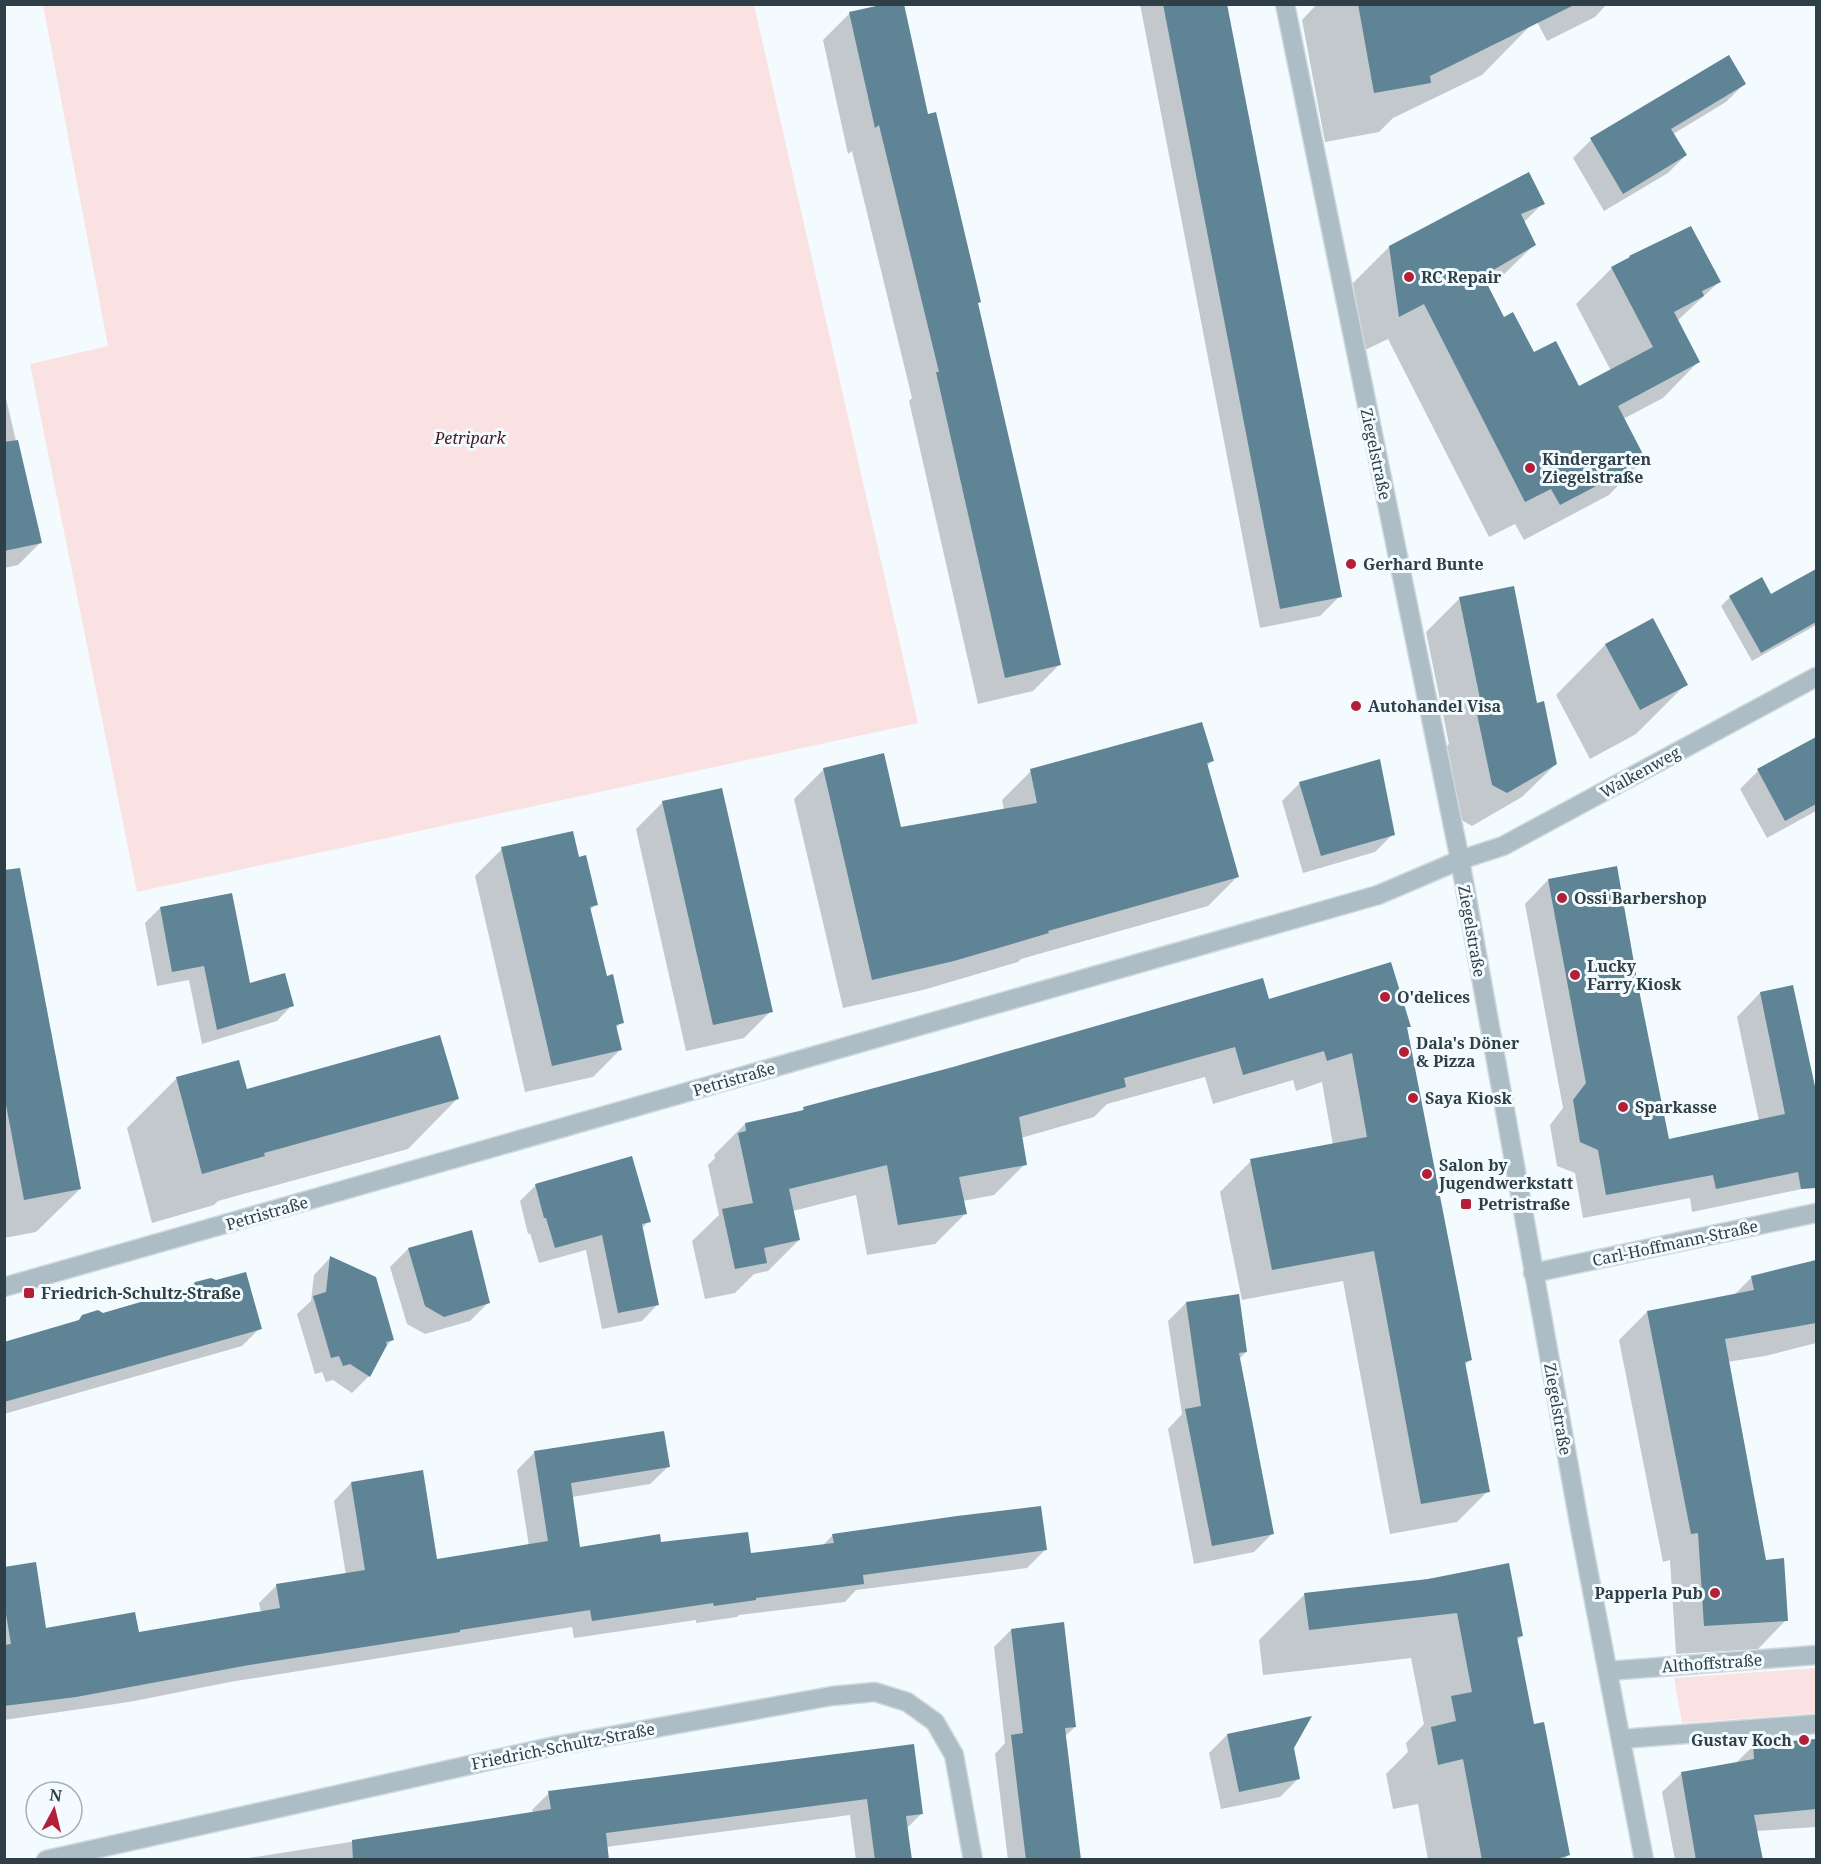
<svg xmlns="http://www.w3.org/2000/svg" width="1821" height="1864" font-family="'Noto Serif',serif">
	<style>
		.green { fill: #fbe2e2 }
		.shadow { fill: #0003 }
		.building { fill: #5f8496 }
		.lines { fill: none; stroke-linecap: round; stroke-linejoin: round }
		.minor-casing { stroke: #d0d9de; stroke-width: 21 }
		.minor { stroke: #acbdc6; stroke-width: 18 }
		.poi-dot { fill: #b21f36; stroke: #f3fbff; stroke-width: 2 }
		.labels { text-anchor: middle; stroke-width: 6; stroke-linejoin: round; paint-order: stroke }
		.poi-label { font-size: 16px; font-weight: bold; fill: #2f3f47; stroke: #f3fbff; text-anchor: start }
		.park-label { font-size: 16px; font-style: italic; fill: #48191c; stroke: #f3fbff }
		.street-label { font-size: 16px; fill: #2f3f47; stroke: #f3fbff }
	</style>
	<rect width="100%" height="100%" fill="#f3fbff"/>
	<!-- green -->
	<g class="green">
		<polygon points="43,5 754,5 918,723 137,892 30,364 108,346"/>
		<polygon points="1816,1668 1816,1713 1682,1723 1674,1678"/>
	</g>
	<!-- shadow -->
	<g class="shadow">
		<polygon points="1140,4 1225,4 1340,596 1320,616 1260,628"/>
		<polygon points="1317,4 1415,4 1531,25 1482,75 1393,118 1379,132 1325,142 1302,20"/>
		<polygon points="1528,4 1607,4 1595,17 1547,41"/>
		<polygon points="850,13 927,115 979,302 977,304 1060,664 1033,691 978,704 909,401 912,398 852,151 848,154 823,40"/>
		<polygon points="1728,57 1744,84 1726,102 1673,134 1686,155 1668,173 1604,211 1573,158 1591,140"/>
		<polygon points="1543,203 1523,223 1534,245 1498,280 1487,287 1504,319 1533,354 1578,388 1611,371 1576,304 1612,268 1719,282 1677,321 1698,362 1663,398 1623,419 1644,459 1609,495 1524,540 1515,524 1489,537 1388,339 1363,351 1353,283 1389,247"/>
		<polygon points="4,390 40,543 18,565 4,568"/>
		<polygon points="1816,571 1816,625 1752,661 1721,606 1730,597 1770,596"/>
		<polygon points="1460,598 1536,704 1556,764 1522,797 1472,826 1458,818 1444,749 1449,744 1426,632"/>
		<polygon points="1652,621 1686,684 1636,734 1590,759 1556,695 1605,645"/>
		<polygon points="1816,739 1816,811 1767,838 1740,789 1758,771"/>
		<polygon points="1212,761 1206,767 1237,877 1208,906 1021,959 1018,962 923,990 843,1008 794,799 824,769 900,828 1004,810 1002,800 1031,771"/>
		<polygon points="1300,783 1393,834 1375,852 1303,873 1282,801"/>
		<polygon points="663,802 771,1011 744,1038 686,1051 636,829"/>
		<polygon points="502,849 578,859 596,904 589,911 606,978 622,1022 615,1029 620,1050 593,1077 525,1092 475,876"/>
		<polygon points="1548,880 1636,981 1667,1141 1759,1121 1737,1017 1760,993 1792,987 1816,1098 1816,1186 1692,1212 1690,1198 1583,1218 1575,1173 1557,1166 1550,1125 1563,1108 1525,904"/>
		<polygon points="4,905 80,1189 36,1232 4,1238"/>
		<polygon points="160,908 249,985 292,1005 277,1021 202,1044 189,980 157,986 145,923"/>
		<polygon points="1268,1001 1409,1026 1406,1029 1470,1360 1464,1366 1488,1491 1457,1522 1390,1534 1343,1281 1242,1300 1220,1192 1251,1161 1333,1145 1322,1082 1296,1091 1293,1080 1213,1104 1205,1077 1107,1104 1094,1117 1021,1138 1025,1164 994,1195 963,1201 965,1214 935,1244 867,1255 856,1195 793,1211 799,1240 768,1271 754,1274 735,1293 705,1299 692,1241 719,1215 708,1165 715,1158 714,1155 745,1124 800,1113 804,1108"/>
		<polygon points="238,1062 246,1091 457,1099 408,1149 218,1201 214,1205 152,1223 127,1128 176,1079"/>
		<polygon points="536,1185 649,1221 641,1229 658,1304 642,1321 602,1329 586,1250 539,1263 530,1233 528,1234 520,1201"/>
		<polygon points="408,1249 488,1303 470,1321 425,1334 407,1324 390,1267"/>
		<polygon points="330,1258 392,1340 383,1349 369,1376 352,1393 333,1380 326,1382 322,1372 315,1374 297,1314 311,1301 314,1275"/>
		<polygon points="1816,1262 1816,1343 1765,1356 1727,1362 1765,1561 1786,1620 1758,1649 1676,1654 1670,1560 1663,1562 1619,1340 1647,1312 1734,1295 1752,1277"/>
		<polygon points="1186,1303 1246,1352 1239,1359 1272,1534 1254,1552 1194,1564 1168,1429 1182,1414 1168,1321"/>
		<polygon points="103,1314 260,1328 242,1346 4,1414 4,1343 77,1322 83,1316"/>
		<polygon points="534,1453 668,1467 650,1484 572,1497 579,1548 660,1543 750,1555 822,1546 833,1535 1045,1550 1027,1568 856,1590 845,1602 739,1615 737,1617 696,1623 696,1620 574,1638 572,1627 230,1682 129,1702 4,1720 4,1568 45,1629 138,1634 261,1613 259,1603 277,1585 346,1575 334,1501 351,1483 435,1560 529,1546 517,1470"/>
		<polygon points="1429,1580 1522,1636 1516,1641 1533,1726 1568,1855 1564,1860 1428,1860 1418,1804 1393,1809 1386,1774 1408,1752 1406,1743 1424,1724 1411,1658 1263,1675 1259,1640 1305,1594"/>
		<polygon points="1011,1630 1075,1727 1065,1736 1080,1860 1008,1860 995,1754 1005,1743 994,1647"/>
		<polygon points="1227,1735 1292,1748 1298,1779 1280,1797 1221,1809 1209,1753"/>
		<polygon points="1816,1741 1816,1827 1756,1831 1762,1860 1675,1860 1662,1792 1682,1773 1735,1764 1754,1745"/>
		<polygon points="913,1745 922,1813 906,1829 910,1860 856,1860 850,1815 606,1847 608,1860 236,1860 533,1813 532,1810 549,1793"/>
	</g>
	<!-- building -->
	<g class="building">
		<polygon points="885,4 904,4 928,114 936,112 981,302 978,303 1061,665 1005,678 936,372 939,372 879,125 875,128 849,12"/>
		<polygon points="1163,4 1227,4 1342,597 1280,609"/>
		<polygon points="1358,4 1576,4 1430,76 1431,83 1374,93"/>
		<polygon points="1729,55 1746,84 1671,129 1687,155 1623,194 1590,138"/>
		<polygon points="1529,172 1545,204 1521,214 1536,245 1483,276 1504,317 1513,312 1534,352 1556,341 1579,386 1653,347 1611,267 1630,257 1629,256 1691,226 1721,282 1702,291 1704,296 1674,312 1700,362 1618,406 1646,460 1560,505 1551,489 1525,502 1424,304 1399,317 1389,246"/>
		<polygon points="18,440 42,543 4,551 4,442"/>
		<polygon points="1816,569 1816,622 1761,653 1729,596 1762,577 1771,594"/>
		<polygon points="1514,586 1537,703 1544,701 1557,764 1507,793 1492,785 1477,714 1483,713 1459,597"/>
		<polygon points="1653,618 1688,685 1640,710 1605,644"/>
		<polygon points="1202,722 1214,761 1207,763 1239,877 1048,931 1049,933 954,961 872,980 823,768 884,753 901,827 1037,803 1030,769"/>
		<polygon points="1816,737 1816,804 1785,821 1757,769"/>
		<polygon points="1380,759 1395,835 1321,856 1299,782"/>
		<polygon points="722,788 773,1012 713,1025 662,801"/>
		<polygon points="573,831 579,857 586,855 598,905 590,907 607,976 613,974 624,1023 616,1025 622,1050 552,1066 501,847"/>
		<polygon points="1617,866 1637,980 1669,1139 1785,1114 1760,992 1793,985 1816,1091 1816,1188 1801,1189 1798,1172 1716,1189 1713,1175 1606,1195 1598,1150 1580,1142 1573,1100 1586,1083 1548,879"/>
		<polygon points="20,868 81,1189 24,1200 4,1094 4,870"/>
		<polygon points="232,893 250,983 285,973 294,1006 217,1030 204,966 172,972 160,907"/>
		<polygon points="1391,962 1411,1027 1407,1027 1472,1360 1465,1362 1490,1492 1421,1504 1374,1251 1272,1270 1250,1159 1367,1137 1352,1053 1327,1061 1324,1051 1243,1075 1235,1047 1124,1078 1126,1087 1019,1117 1027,1165 959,1177 967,1214 898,1225 887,1165 789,1189 800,1240 764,1248 767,1263 735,1269 722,1209 753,1203 738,1133 746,1131 745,1123 804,1110 803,1107 953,1067 1263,978 1269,999"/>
		<polygon points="440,1035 459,1099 264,1153 265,1156 202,1174 176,1077 239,1060 247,1089"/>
		<polygon points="632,1156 651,1222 642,1224 659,1305 618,1313 602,1235 555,1248 546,1218 544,1218 535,1184"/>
		<polygon points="472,1230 490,1303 444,1317 425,1306 408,1248"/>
		<polygon points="330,1256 376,1277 394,1340 386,1342 387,1345 370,1377 350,1364 343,1366 339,1356 331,1358 313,1296 326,1292"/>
		<polygon points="1816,1260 1816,1323 1725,1339 1766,1560 1784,1558 1788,1621 1704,1626 1698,1533 1691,1534 1647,1311 1754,1290 1751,1276"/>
		<polygon points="246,1272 262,1329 4,1402 4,1342 79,1320 82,1315 98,1310 103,1313 192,1287 195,1282 211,1278 216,1280"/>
		<polygon points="1239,1294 1247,1352 1239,1353 1274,1534 1212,1546 1185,1409 1201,1406 1186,1302"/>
		<polygon points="664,1431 670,1467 571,1483 580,1547 660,1534 661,1542 748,1532 751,1553 834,1543 832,1534 957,1516 1041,1506 1047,1550 863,1575 864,1584 756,1598 756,1600 714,1606 713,1603 592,1621 590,1610 460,1630 460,1632 249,1665 76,1697 4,1706 4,1645 11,1644 4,1602 4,1567 36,1562 46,1628 135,1612 139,1632 280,1608 276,1584 365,1570 351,1482 423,1470 437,1559 548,1541 534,1451"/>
		<polygon points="1509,1563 1523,1636 1517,1637 1534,1724 1544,1722 1570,1855 1553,1860 1482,1860 1463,1759 1438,1765 1431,1727 1456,1721 1451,1696 1472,1692 1457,1613 1309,1630 1304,1593 1428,1579"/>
		<polygon points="1064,1622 1076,1727 1065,1728 1081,1860 1026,1860 1011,1735 1023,1733 1011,1629"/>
		<polygon points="1312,1716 1294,1748 1300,1779 1239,1792 1227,1734"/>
		<polygon points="1816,1739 1816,1809 1754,1815 1763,1860 1696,1860 1681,1772 1754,1759 1753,1744"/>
		<polygon points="914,1744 923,1814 906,1816 912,1860 875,1860 867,1799 606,1833 609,1860 353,1860 352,1840 551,1809 548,1791"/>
	</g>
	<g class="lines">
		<defs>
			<g id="minor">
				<polyline points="1285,4 1460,860 1580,1528 1644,1860"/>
				<polyline points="1533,1273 1816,1213"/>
				<polyline points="4,1287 1378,895 1460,860 1503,846 1816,677"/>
				<polyline points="1608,1671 1816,1655"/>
				<polyline points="1621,1739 1816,1724"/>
				<polyline points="46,1860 555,1746 832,1696 875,1692 907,1702 935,1722 954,1755 973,1860"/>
			</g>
		</defs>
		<!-- minor casing -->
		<use href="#minor" class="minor-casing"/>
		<!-- minor -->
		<use href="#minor" class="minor"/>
	</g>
	<!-- markers -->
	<g class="poi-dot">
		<circle cx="1409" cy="277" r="6"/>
		<circle cx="1530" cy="468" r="6"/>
		<circle cx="1351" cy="564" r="6"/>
		<circle cx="1356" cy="706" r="6"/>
		<circle cx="1562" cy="898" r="6"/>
		<circle cx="1575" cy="975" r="6"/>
		<circle cx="1385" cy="997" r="6"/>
		<circle cx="1404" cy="1052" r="6"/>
		<circle cx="1413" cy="1098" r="6"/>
		<circle cx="1623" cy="1107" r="6"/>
		<circle cx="1427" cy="1174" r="6"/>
		<rect x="1460" y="1198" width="12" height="12" rx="3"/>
		<rect x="23" y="1287" width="12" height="12" rx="3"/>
		<circle cx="1715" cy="1593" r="6"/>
		<circle cx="1804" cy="1740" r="6"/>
	</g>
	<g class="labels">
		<!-- poi labels -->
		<g class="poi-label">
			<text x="1421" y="283">RC Repair</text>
			<text x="1542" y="465">Kindergarten<tspan x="1542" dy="18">Ziegelstraße</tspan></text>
			<text x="1363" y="570">Gerhard Bunte</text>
			<text x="1368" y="712">Autohandel Visa</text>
			<text x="1574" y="904">Ossi Barbershop</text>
			<text x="1587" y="972">Lucky<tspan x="1587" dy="18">Farry Kiosk</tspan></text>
			<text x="1397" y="1003">O'delices</text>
			<text x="1416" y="1049">Dala's Döner<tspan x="1416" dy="18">&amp; Pizza</tspan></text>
			<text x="1425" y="1104">Saya Kiosk</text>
			<text x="1635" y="1113">Sparkasse</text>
			<text x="1439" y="1171">Salon by<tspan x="1439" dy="18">Jugendwerkstatt</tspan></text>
			<text x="1478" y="1210">Petristraße</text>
			<text x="41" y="1299">Friedrich-Schultz-Straße</text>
			<text x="1703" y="1599" text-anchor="end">Papperla Pub</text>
			<text x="1792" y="1746" text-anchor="end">Gustav Koch</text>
		</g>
		<!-- park labels -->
		<g class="park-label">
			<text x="470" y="444">Petripark</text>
		</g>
		<!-- street labels -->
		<g class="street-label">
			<text transform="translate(1376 454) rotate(78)" y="6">Ziegelstraße</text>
			<text transform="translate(1640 772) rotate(-29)" y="6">Walkenweg</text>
			<text transform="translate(1472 931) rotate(80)" y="6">Ziegelstraße</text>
			<text transform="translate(734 1079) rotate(-16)" y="6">Petristraße</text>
			<text transform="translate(267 1213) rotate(-16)" y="6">Petristraße</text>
			<text transform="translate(1675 1243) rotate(-12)" y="6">Carl-Hoffmann-Straße</text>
			<text transform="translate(1558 1409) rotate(80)" y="6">Ziegelstraße</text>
			<text transform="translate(1712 1663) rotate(-4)" y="6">Althoffstraße</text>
			<text transform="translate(563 1746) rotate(-11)" y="6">Friedrich-Schultz-Straße</text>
		</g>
	</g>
	<!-- border -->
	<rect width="1821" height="1864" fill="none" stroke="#2f3f47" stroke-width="12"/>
	<!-- north arrow -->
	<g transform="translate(54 1810) rotate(7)"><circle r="28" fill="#f3fbff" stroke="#a5b0b5" stroke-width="1.5"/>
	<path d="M0-4.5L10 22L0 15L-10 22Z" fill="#b21f36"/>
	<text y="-9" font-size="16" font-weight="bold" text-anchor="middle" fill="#2f3f47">N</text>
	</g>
</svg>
